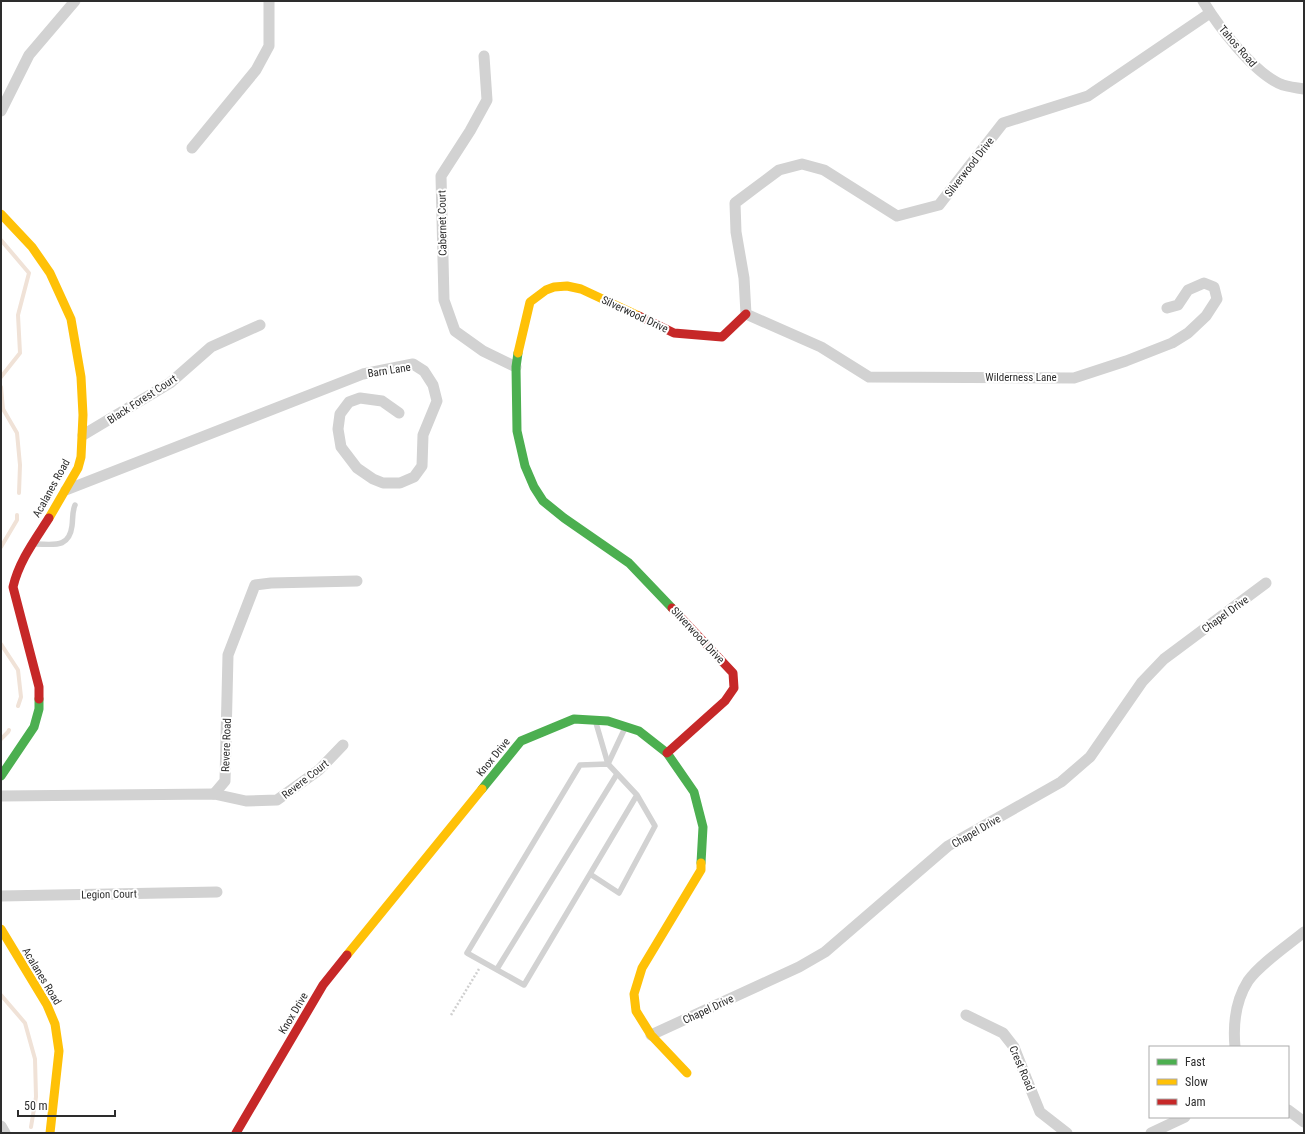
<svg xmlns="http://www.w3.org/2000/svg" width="1305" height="1134" font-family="'Roboto Condensed',sans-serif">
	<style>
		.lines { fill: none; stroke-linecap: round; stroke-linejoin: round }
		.stream { stroke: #f0e2d7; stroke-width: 4 }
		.path { stroke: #d0d0d0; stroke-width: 2.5; stroke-dasharray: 2 2; stroke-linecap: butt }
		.lane { stroke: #d2d2d2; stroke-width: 5.5 }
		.street { stroke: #d2d2d2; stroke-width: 11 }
		.fast { stroke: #4caf50; stroke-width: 9 }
		.slow { stroke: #ffc107; stroke-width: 9 }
		.jam { stroke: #c62828; stroke-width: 9 }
		.labels { text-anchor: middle; stroke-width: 4; stroke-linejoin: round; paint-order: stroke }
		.street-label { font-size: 11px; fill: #2d2d2d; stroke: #fff }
	</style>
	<rect width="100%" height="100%" fill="#fff"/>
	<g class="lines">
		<!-- stream -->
		<g class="stream">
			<polyline points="1,240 29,273 18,315 20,353 1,377"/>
			<polyline points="1,387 3,409 17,433 20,465 19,493"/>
			<polyline points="1,547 17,520 17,515"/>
			<polyline points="1,644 18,670 21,697 18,706"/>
			<polyline points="1,739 8,732 9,730"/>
			<polyline points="1,995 25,1023 35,1059 36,1097 31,1127"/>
		</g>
		<!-- path -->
		<polyline class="path" points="451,1015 479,969"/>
		<!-- lane -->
		<g class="lane">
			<path d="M35,544C53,544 69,549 72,526C73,519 72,512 75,505"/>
			<polyline points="596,723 608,764"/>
			<polyline points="608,764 625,728"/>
			<polyline points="590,874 619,893 655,826 637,795 608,764 580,765 467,953 524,985 637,795"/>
			<polyline points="497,969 617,774"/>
		</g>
		<!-- street -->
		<g class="street">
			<path d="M1203,1C1218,26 1255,75 1283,85C1290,87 1297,88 1304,89"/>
			<polyline points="484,56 487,100 470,131 441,176 444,300 455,331 483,351 516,367"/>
			<polyline points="1,111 29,55 75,1"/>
			<polyline points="192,148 256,70 269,46 269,1"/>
			<polyline points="1167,308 1178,305 1188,290 1204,283 1214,287 1217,299 1206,316 1188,333 1172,343 1126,361 1074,378 869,377 821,347 746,314 744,278 736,232 735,203 779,170 802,164 824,170 897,216 939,205 1003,123 1088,96 1210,13"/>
			<polyline points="83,435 170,383 211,347 260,325"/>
			<polyline points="66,490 363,374 413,364 424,371 433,385 437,401 423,435 422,466 414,477 400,483 383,483 373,479 357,468 341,447 338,429 340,414 349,402 360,398 382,401 399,413"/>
			<polyline points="214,794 225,781 228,655 255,585 271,583 357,581"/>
			<polyline points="1,796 214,794 246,801 277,800 319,770 343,745"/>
			<polyline points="1,896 217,892"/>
			<polyline points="966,1015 1003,1033 1014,1047 1027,1080 1040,1112 1067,1133"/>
			<polyline points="651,1035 799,967 825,952 948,846 1061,782 1090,757 1142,682 1164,659 1266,583"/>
			<path d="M1235,1047C1233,1025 1236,1000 1248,981C1260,964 1287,946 1304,932"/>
			<polyline points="1288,1110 1304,1122"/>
			<polyline points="1,1126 5,1133"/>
			<polyline points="1151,1133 1185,1117"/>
		</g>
		<!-- fast -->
		<g class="fast">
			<polyline points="518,353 516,367 517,431 525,466 534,487 543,501 564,518 629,563 672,608"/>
			<polyline points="1,776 34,727 39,709 39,699"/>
			<polyline points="482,789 521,741 574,719 608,721 639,731 667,753 694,792 703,827 701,863"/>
		</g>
		<!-- slow -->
		<g class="slow">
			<polyline points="1,214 32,247 50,273 71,319 81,377 83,415 81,457 78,468 49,518"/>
			<polyline points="518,353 530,302 546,290 554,287 567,286 581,289 639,316"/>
			<polyline points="1,929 47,1005 55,1024 59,1051 50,1133"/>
			<polyline points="347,955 482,789"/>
			<polyline points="687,1073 651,1035 636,1011 634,994 642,968 701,870 701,863"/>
		</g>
		<!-- jam -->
		<g class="jam">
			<polyline points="639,316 674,333 722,337 746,314"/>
			<path d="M39,699V687L13,587C19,561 35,540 49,518"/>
			<polyline points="667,753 725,701 734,688 733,673 672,608"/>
			<polyline points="236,1133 323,985 347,955"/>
		</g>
	</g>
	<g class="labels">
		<!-- street labels -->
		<g class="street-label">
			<text transform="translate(1238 46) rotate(49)" y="4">Tahos Road</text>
			<text transform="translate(969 167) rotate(-52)" y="4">Silverwood Drive</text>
			<text transform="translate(442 223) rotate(-91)" y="4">Cabernet Court</text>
			<text transform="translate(635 314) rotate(25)" y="4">Silverwood Drive</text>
			<text transform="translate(389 370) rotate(-9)" y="4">Barn Lane</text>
			<text x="1021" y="381">Wilderness Lane</text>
			<text transform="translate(142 399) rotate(-33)" y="4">Black Forest Court</text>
			<text transform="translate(51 488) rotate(-61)" y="4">Acalanes Road</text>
			<text transform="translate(1225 614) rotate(-36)" y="4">Chapel Drive</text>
			<text transform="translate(698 635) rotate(47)" y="4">Silverwood Drive</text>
			<text transform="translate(226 745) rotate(-88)" y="4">Revere Road</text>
			<text transform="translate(493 757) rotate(-51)" y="4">Knox Drive</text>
			<text transform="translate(305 779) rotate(-38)" y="4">Revere Court</text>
			<text transform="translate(976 831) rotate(-30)" y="4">Chapel Drive</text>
			<text transform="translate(109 894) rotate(-1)" y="4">Legion Court</text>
			<text transform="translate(42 976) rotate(59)" y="4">Acalanes Road</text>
			<text transform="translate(708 1009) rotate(-25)" y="4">Chapel Drive</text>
			<text transform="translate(293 1013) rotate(-59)" y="4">Knox Drive</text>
			<text transform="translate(1022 1068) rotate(67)" y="4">Crest Road</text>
		</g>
	</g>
	<!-- border -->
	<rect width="1305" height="1134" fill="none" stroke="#2d2d2d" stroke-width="4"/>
	<!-- legend -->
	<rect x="1149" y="1046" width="140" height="72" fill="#ffffff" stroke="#ababab"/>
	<rect x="1157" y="1059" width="20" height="6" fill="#4caf50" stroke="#ababab"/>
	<text x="1185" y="1066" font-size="12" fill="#2d2d2d">Fast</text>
	<rect x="1157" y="1079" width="20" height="6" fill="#ffc107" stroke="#ababab"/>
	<text x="1185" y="1086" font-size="12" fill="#2d2d2d">Slow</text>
	<rect x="1157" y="1099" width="20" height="6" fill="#c62828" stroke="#ababab"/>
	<text x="1185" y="1106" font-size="12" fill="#2d2d2d">Jam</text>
	<!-- scale -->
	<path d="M18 1110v6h97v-6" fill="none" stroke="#2d2d2d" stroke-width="2"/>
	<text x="24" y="1110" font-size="12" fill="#2d2d2d" stroke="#ffffff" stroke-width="3" paint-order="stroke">50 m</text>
</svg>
